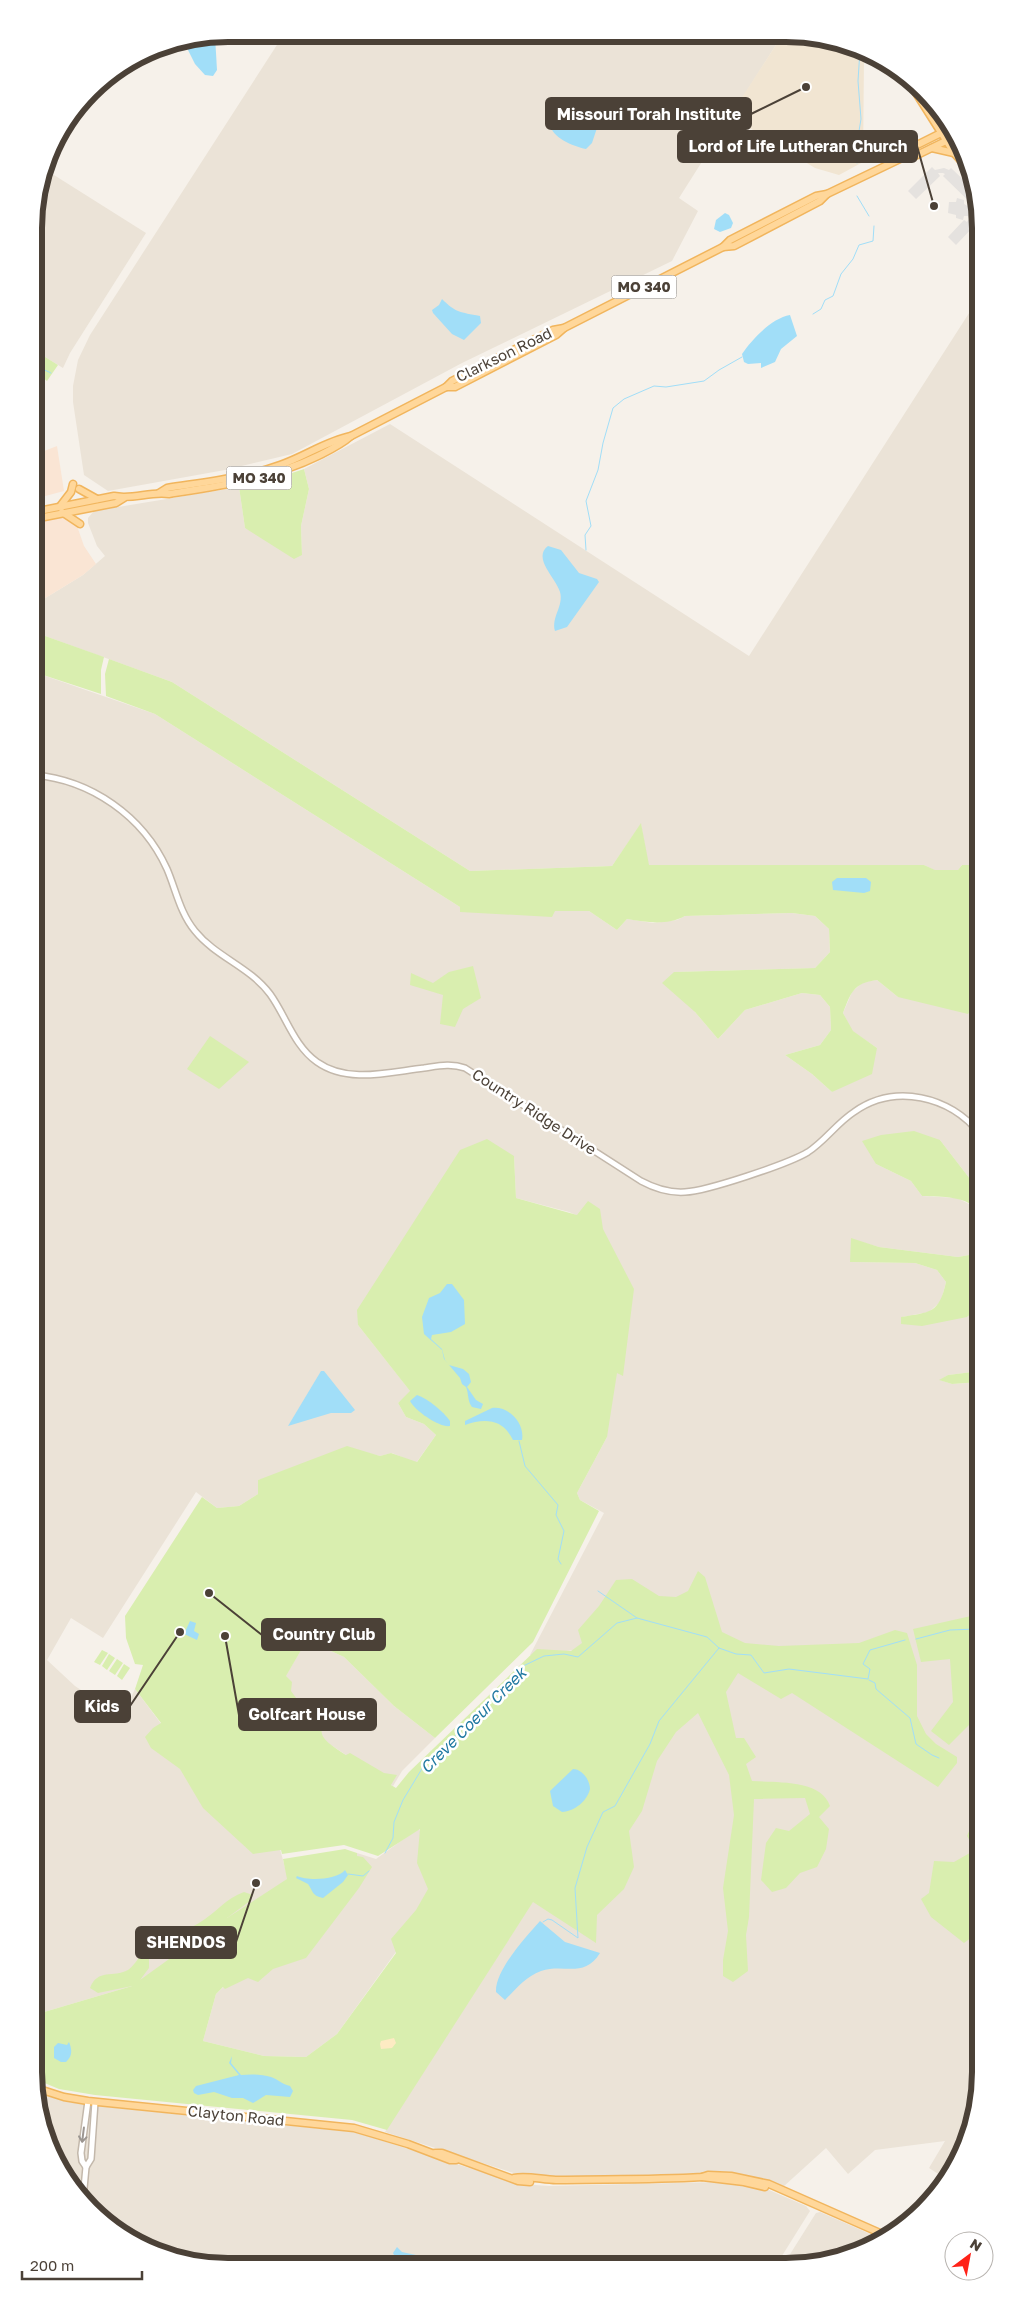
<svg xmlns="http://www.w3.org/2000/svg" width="1014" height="2301" font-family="'Golos Text',sans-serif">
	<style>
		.residential { fill: #ebe3d7 }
		.commercial { fill: #fae5d4 }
		.education { fill: #f1e5d2 }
		.green { fill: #d9eeaf }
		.sand { fill: #fdebc3 }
		.parking { fill: #e5e2df }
		.water { fill: #a1def8 }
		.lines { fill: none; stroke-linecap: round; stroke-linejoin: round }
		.stream { stroke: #a1def8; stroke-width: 1 }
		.minor-casing { stroke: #c3b8ab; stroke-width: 8 }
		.major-casing { stroke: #f1b55d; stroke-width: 9 }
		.minor { stroke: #fff; stroke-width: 5 }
		.major { stroke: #ffd79a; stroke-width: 6 }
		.oneway { stroke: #9c9691 }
		.labels { text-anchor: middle; stroke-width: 5; stroke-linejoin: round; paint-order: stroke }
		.shield { fill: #fff; stroke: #817a73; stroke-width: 1 }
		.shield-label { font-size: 14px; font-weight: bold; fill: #4b4137 }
		.street-label { font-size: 15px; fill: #4b4137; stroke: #fff }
		.water-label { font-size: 16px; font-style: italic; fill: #1f78a1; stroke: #fff }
		.rim { fill: none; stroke: #4b4137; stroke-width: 6 }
		.leader { fill: none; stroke: #4b4137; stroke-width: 2 }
		.callout-dot { fill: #4b4137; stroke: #fff; stroke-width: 2 }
		.callout { fill: #4b4137; stroke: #4b4137; stroke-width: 2 }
		.callout-label { font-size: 16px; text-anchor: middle; font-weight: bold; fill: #fff }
	</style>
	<rect width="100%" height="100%" fill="#f6f1ea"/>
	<!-- residential -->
	<g class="residential">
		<polygon points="284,34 781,37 679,198 698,211 672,261 462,363 292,454 225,470 108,491 84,475 73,402 73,386 78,360 90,335"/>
		<polygon points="46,170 146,233 70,353 63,368 34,350 34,215"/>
		<polygon points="980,296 980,865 962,865 958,870 934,870 924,865 648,865 641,824 612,866 470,871 172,682 34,632 34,605 83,575 105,556 97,546 88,523 88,518 94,511 239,487 245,528 302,554 301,526 309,489 304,469 390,424 749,656"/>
		<polygon points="34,672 155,714 460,907 554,911 589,911 617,930 627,919 653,923 677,920 685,916 792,913 815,916 829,929 830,952 815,968 674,972 695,1012 718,1039 745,1010 802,993 820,995 830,1007 831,1030 820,1045 785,1055 812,1074 832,1092 877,1048 852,1031 843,1013 852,992 863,982 877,980 898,997 977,998 980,996 980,1192 940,1140 876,1164 911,1181 922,1196 957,1198 977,1208 980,1213 980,1253 958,1257 879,1247 851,1239 851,1262 915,1263 937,1270 946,1282 941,1301 929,1312 902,1317 967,1317 980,1307 980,1371 948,1375 940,1380 952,1384 980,1382 980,2086 966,2147 946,2179 929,2168 945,2141 875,2150 848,2174 826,2148 783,2187 760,2179 724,2173 546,2178 520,2175 385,2132 703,1636 530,1655 604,1513 580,1500 577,1493 607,1437 595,1223 569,1212 516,1198 514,1156 358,1325 411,1392 398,1403 406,1417 424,1424 436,1435 416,1463 392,1453 380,1456 364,1452 258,1480 258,1494 239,1506 217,1508 196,1492 103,1638 71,1618 47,1660 75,1686 93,1698 103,1703 110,1708 114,1715 121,1718 135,1689 204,1781 272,1819 288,1879 132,1986 34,2015"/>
		<polygon points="307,1640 344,1657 394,1706 435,1738 402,1771 393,1786 269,1704"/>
		<polygon points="419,1828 438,1889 398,1949 337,2034 306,2057 264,2056 203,2041 216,1994 247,1965 346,1897 357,1853 376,1859"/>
		<polygon points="36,2092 67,2102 107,2107 354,2132 520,2184 549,2186 719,2182 750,2185 769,2190 806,2206 810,2211 775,2267 191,2264 143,2247 100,2219 66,2181 40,2123"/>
		<polygon points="820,2212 868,2233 884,2239 836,2261 782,2267 816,2213"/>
	</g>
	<!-- commercial -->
	<g class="commercial">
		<polygon points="57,446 64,491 34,499 34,455"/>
		<polygon points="59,517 66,517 76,523 84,546 96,564 83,575 34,605 34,524"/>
	</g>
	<!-- education -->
	<polygon class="education" points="781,37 799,37 864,58 863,162 839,175 815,168 730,116"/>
	<!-- green -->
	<g class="green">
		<polygon points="34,350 58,365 47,381 34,371"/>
		<polygon points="304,469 309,489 301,526 302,555 294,559 245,528 239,487 271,480"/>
		<polygon points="34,632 104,657 101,670 101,694 34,672"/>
		<path d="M109,659L172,682L470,871L612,866L641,823L649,865H924L935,870H958L962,865H980V880L972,882L970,886L974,896L980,897V996L968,1014L898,997L877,980C853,983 851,993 843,1013L853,1031L877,1048L872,1074L832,1092L812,1074L785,1055L820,1045L831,1030L830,1007L820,995L802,993L745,1010L718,1039L695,1012L662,983L674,972L815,968L830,952L829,929L815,916L792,913L685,916C666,926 646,922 627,919L617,930L589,911H555L552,917L460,912V907L155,714L106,696L105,674Z"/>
		<polygon points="473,966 481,998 463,1009 455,1027 440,1024 443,995 410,985 411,973 433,983 449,972"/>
		<polygon points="210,1036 249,1062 219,1089 187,1069"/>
		<path d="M914,1131L940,1140L980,1192V1213C968,1195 941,1197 922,1196L911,1181L876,1164L862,1141L881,1135Z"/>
		<path d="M487,1139L514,1156L516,1198L577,1215L588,1201L600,1209L603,1229L634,1289L623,1376L617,1373L607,1437L577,1493L580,1500L599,1511L533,1642L435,1738L394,1706L344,1657L307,1640L286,1676L292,1682L291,1691L299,1702L327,1706L333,1713C309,1734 327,1742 346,1755L350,1753L384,1773L397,1775L391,1785L396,1788L409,1772L537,1649L571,1651L582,1643L578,1630L599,1606L616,1580L632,1579L659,1596L676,1597L688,1591L698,1571L705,1577L722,1632L745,1643L779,1646L859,1643L895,1630L907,1633L917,1665V1716L926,1734L936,1744L957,1757V1763L938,1787L792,1693L781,1699L738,1673L726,1692L736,1738H744L756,1757L746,1764L752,1781C776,1783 821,1779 830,1806L819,1817L829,1829L826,1849L817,1867L800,1873L786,1888L772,1892L761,1880L766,1843L776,1828L789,1831L810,1814L805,1798L754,1799L749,1917L746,1935L748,1971L733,1982L723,1976V1960L728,1931L723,1888L734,1815L729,1775L698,1713L676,1732L657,1761L642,1811L629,1831L634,1867L624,1889L597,1915L596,1943L533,1902L387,2130L352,2120L95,2095L59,2089L35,2079L34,2015L132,1986L98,1993L90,1988C98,1968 113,1978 128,1970C133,1967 138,1958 144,1952L149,1959V1968L140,1980L190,1944L163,1958C163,1951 164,1941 170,1936C179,1931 190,1929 199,1923C216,1913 226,1898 244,1892L253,1895L250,1901L227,1918L287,1879L283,1859L345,1849L357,1853V1856L363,1857L372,1867L359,1888L306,1958L273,1969L258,1982L248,1978L225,1989L223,1987L216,1994L203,2041L264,2056L306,2057L337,2034L396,1953L391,1939L416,1910L428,1889L417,1863L420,1829L378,1856L344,1845L282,1854L281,1850L253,1854L203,1808L180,1769L151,1748L145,1737L153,1728L161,1723L135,1689L143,1665L135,1664L126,1638L125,1616L202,1497L217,1508L239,1506L258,1494V1480L347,1446L380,1456L391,1453L417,1462L436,1435L424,1424L406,1417L398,1403L410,1391L358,1325L357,1310L460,1150Z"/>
		<path d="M851,1238L879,1247L958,1257L980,1253V1307L967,1317L922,1326L901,1324V1317C930,1312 939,1314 946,1282L937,1270L915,1263L850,1262Z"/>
		<polygon points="980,1371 980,1382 952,1384 939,1380 948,1375"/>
		<polygon points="980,1614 980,1714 949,1745 931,1731 953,1702 950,1659 921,1662 913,1629"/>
		<polygon points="102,1650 108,1653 100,1665 94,1662"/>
		<polygon points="109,1654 115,1658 107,1670 102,1666"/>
		<polygon points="117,1659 123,1663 115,1675 109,1671"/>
		<polygon points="124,1664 130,1668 122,1680 117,1676"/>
		<polygon points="977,1812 980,1815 980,1931 964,1943 931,1917 921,1899 929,1893 934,1861 954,1862 975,1850 967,1836"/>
	</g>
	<!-- sand -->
	<polygon class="sand" points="394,2038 396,2043 392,2048 381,2049 380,2044 381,2041"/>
	<!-- parking -->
	<g class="parking">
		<polygon points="932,167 935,170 944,168 949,170 951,168 975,191 978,210 943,176 945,174 943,173 938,173 940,176 916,199 908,191"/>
		<polygon points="957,198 964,200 964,204 978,212 979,216 973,220 976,223 974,226 956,245 948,237 964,220 967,222 969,219 968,216 964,216 963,220 956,218 956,215 948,213 949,202 956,202"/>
	</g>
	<!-- water -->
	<g class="water">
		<polygon points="215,36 217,70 213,76 205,75 195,64 184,42"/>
		<path d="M609,101L612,104L600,119L592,143L586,149C573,146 551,138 550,123L558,112Z"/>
		<polygon points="725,213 729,215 733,223 731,228 720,232 714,229 716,220"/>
		<path d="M442,299C456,313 460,312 480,316L481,323L464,340L452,334L433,313L432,310L439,305Z"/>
		<path d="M790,315L797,336L781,349L775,362L761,368V363L748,364L744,362L742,354C752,339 772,318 790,315Z"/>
		<path d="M548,546L561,550L579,573L597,579L599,582L567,627L555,631C551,617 564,606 560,592C556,578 532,558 548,546Z"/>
		<polygon points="837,878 866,878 871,882 870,891 864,893 833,890 832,882"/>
		<polygon points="975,880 980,880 980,897 974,896 971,893 972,882"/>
		<path d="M447,1284H452L464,1300L465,1324L451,1332L432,1335L431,1339L442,1349L445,1360L449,1365L463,1369L469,1374L471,1382L467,1387L476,1400L483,1404L481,1409L472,1407C467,1400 469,1394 466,1387L462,1384L460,1378L444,1359L442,1350L424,1334L422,1317L429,1298L440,1293Z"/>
		<polygon points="321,1371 324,1371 355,1410 351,1413 331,1413 288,1426"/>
		<path d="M417,1395C428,1399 443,1411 450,1421V1426C440,1428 415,1411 410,1401Z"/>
		<path d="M492,1408C509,1406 525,1423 522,1440H513C503,1419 485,1418 465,1425V1421Z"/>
		<polygon points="190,1621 196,1623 194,1631 199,1634 197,1640 184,1634"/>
		<path d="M573,1769C582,1769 590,1780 590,1789C587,1801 575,1811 562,1812L553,1806L550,1791Z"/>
		<path d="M345,1870L348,1875L343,1882L323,1898C312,1896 313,1891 308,1884L296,1878L297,1876C308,1881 337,1880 345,1870Z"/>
		<path d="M540,1921L565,1942L600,1953C584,1979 564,1963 541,1971C525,1977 516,1989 505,2000L496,1992C495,1970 526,1937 540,1921Z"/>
		<path d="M69,2042C71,2047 74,2055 66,2062H61L54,2058V2047L58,2043L67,2045Z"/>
		<path d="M232,2056L231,2063L241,2075C250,2074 262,2074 271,2077C278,2079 281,2084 290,2086L293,2091L290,2097L266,2095L253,2103L243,2098H232L214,2092L198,2095L194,2093L193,2090L196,2086L239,2075L229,2063Z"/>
		<polygon points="397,2247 402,2252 439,2260 443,2262 442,2265 399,2265 393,2253"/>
	</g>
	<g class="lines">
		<!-- stream -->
		<g class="stream">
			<polyline points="857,163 856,149 861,119 858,81 860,50"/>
			<polyline points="857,196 869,216"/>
			<polyline points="813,314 821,309 825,300 833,296 841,274 853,259 859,245 873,241 874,226"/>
			<polyline points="34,365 51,373"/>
			<polyline points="586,550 585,535 591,526 586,501 598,470 603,443 613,408 624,399 654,386 666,387 704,381 719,370 742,357"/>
			<polyline points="519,1441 525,1466 558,1505 556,1515 564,1531 558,1559 561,1564"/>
			<polyline points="598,1591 637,1618"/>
			<polyline points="916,1639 950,1630 976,1629 980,1626"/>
			<polyline points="869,1680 875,1683 876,1689 910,1718 916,1744 932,1755 939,1758"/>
			<polyline points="385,1853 393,1838 394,1822 403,1800 423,1767 489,1703 519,1668 544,1656 564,1654 578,1657 617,1623 637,1618 707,1637 719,1648 736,1654 751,1655 764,1673 789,1669 868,1679 870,1669 863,1664 870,1650 905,1640"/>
			<polyline points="348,1874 363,1876 369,1871"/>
			<polyline points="543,1922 548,1919 552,1920 578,1938 575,1888 587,1847 603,1812 615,1806 650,1744 659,1721 719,1648"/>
		</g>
		<defs>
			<g id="minor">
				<path d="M34,775C91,780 143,816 167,869C176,890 180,913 195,931C216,957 250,967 270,994C286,1016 294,1046 317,1062C348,1084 389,1072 424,1068C438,1066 451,1063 465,1068L641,1181C654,1188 670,1193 685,1192C707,1191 788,1164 808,1152C825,1141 837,1123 854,1112C895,1083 950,1096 980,1134"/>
				<polyline points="86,2167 82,2161 81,2153 88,2101"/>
				<polyline points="83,2199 86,2167 91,2159 95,2102"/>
			</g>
			<g id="major">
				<polyline points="906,77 954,153 972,173"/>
				<polyline points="930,101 964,154"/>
				<polyline points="932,148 954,153"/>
				<polyline points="902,158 909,149 945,131"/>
				<polyline points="723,247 730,240 816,196 827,194 902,158 913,157 956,136"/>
				<polyline points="446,387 452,381 553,330 564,328 723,247 734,246 820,201 827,194"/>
				<polyline points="79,489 97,499"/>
				<path d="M159,493L167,488C205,482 244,478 280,465C304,457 326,441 351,436L446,387H455L556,335L564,328"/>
				<polyline points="61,505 71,492 73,484"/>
				<path d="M34,512L114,496C133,500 150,491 169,494C220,486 271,479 318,456C330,450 341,445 351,436"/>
				<polyline points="62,512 80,524"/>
				<polyline points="34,519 116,503 124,498"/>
				<polyline points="36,2088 64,2097 88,2101 354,2128 408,2144 450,2160 456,2160"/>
				<polyline points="435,2153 442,2153 518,2181 530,2182"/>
				<polyline points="702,2177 744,2182 765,2187"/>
				<path d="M514,2178C527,2175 543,2180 556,2180C605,2179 653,2180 702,2177L708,2175L731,2176L769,2184L889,2237"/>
			</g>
		</defs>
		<!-- minor casing -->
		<use href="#minor" class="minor-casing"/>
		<!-- major casing -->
		<use href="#major" class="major-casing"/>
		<!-- minor -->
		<use href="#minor" class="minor"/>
		<!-- major -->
		<use href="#major" class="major"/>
	</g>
	<!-- one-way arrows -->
	<defs><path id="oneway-shaft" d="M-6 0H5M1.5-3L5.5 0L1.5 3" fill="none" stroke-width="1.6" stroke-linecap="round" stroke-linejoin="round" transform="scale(1.25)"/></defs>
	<use class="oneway" href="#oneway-shaft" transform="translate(83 2135) rotate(97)"/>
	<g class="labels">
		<!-- shield labels -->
		<g class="shield">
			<rect x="611.5" y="275.5" width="65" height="23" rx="4"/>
			<rect x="226.5" y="466.5" width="65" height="23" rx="4"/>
		</g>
		<g class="shield-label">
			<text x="644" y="292">MO 340</text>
			<text x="259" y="483">MO 340</text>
		</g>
		<!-- street labels -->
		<g class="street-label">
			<text transform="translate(504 355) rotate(-26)" y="5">Clarkson Road</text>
			<text transform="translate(534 1112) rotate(33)" y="5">Country Ridge Drive</text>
			<text transform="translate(236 2116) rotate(6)" y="5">Clayton Road</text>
		</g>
		<!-- water labels -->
		<g class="water-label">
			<text transform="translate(473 1720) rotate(-45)" y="6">Creve Coeur Creek</text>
		</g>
	</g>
	<!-- crop -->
	<path d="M0 0H1014V2301H0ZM228 42H786A186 186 0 0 1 972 228V2072A186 186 0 0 1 786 2258H228A186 186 0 0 1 42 2072V228A186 186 0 0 1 228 42Z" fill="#fff" fill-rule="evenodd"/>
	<path class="rim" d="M228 42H786A186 186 0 0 1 972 228V2072A186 186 0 0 1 786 2258H228A186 186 0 0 1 42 2072V228A186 186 0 0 1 228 42Z"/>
	<!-- callouts -->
	<path class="leader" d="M806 87L751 114M934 206L917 146M209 1593L262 1635M180 1632L130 1706M225 1636L239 1715M256 1883L236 1942"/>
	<g class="callout-dot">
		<circle cx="806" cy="87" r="5"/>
		<circle cx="934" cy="206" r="5"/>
		<circle cx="209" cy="1593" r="5"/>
		<circle cx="180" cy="1632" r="5"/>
		<circle cx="225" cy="1636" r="5"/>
		<circle cx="256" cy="1883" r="5"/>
	</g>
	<g class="callout">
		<rect x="546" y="98" width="205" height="31" rx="5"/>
		<rect x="678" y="131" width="239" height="31" rx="5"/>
		<rect x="262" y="1619" width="123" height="31" rx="5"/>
		<rect x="75" y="1691" width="55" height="31" rx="5"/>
		<rect x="239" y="1699" width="137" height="31" rx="5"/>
		<rect x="136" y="1927" width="100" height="31" rx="5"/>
	</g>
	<g class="callout-label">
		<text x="649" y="120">Missouri Torah Institute</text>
		<text x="798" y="152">Lord of Life Lutheran Church</text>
		<text x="324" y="1640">Country Club</text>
		<text x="102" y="1712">Kids</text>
		<text x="307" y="1720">Golfcart House</text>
		<text x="186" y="1948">SHENDOS</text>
	</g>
	<!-- north arrow -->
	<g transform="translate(969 2256) rotate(32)"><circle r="24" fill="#ffffff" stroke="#b7b3af"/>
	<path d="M0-4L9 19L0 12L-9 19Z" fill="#ff2218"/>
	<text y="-8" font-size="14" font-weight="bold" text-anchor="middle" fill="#4b4137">N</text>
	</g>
	<!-- scale -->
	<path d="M22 2271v8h120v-8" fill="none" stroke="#4b4137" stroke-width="2.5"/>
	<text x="30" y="2271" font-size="15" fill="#4b4137" stroke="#ffffff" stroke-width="4" paint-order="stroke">200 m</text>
</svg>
